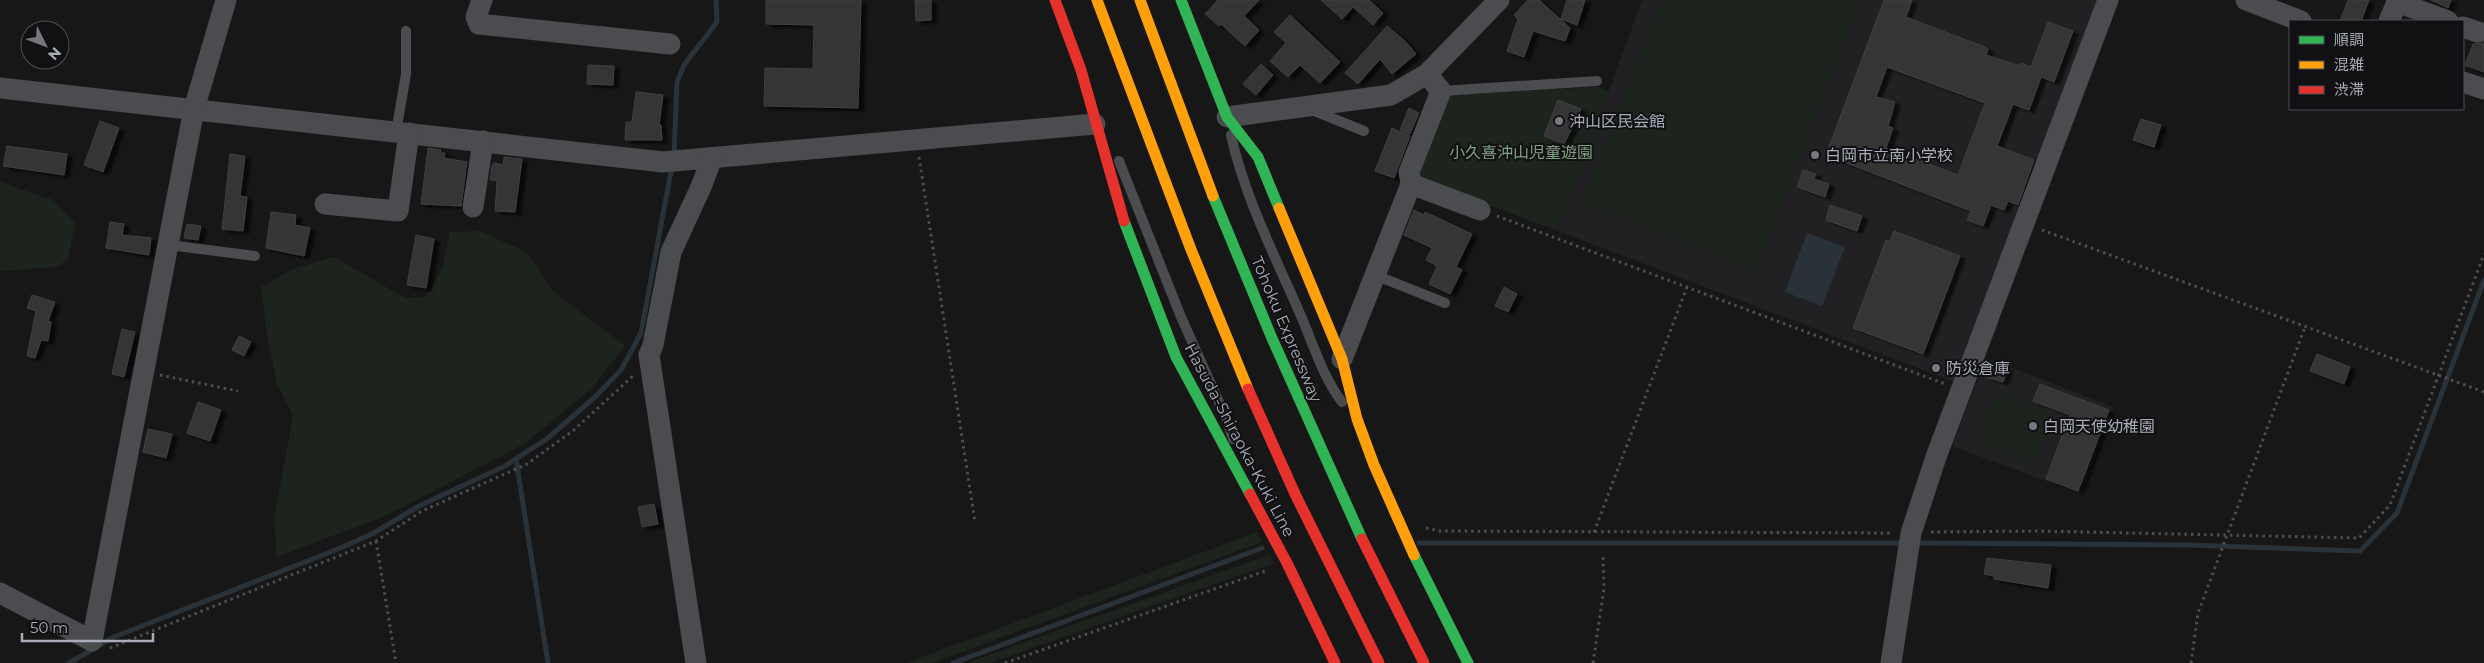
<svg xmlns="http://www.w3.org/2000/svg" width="2484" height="663" font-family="Montserrat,'Noto Sans JP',sans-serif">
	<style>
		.built { fill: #212123 }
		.green { fill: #1d241e }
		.water { fill: #2a3239 }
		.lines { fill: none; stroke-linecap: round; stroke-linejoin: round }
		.stream { stroke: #2a3239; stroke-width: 5 }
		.building { fill: #353536; stroke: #3f4043; fill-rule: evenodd; filter: url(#shadow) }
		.path { stroke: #4d4e52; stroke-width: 3; stroke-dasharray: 2.5 4; stroke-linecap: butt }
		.lane { stroke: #4b4c50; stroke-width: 10 }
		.street { stroke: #4b4c50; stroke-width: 21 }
		.fast { stroke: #30b455; stroke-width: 11 }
		.slow { stroke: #ff9f0a; stroke-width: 11 }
		.jam { stroke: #e5322d; stroke-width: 11 }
		.poi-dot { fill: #757880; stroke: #111113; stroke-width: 2 }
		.labels { text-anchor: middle; stroke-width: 4; stroke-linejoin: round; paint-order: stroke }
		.poi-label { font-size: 16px; fill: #a8adb8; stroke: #111113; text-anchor: start }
		.park-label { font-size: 16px; fill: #7fa381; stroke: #111113 }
		.street-label { font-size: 16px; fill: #a8adb8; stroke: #111113 }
	</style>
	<defs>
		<filter id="shadow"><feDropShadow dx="5.5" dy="3" stdDeviation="1" flood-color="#0009"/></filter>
	</defs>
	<rect width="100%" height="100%" fill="#171717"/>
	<!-- built -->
	<g class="built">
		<polygon points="1642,0 2099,0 1957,383 1558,231"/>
		<polygon points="1986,358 2114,407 2081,494 1952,446"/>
	</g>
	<!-- green -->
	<g class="green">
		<polygon points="1661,0 1861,0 1756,270 1582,202"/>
		<polygon points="1598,87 1609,91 1558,231 1421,180 1414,174 1447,95"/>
		<polygon points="0,182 53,200 75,223 68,259 57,267 0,271"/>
		<polygon points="480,231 528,253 552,290 625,346 591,389 524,444 387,515 277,557 274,518 293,416 277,384 266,329 261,287 293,269 334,257 405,298 426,297 442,269 450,232"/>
		<polygon points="1996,392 2053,413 2035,463 1977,442"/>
		<polygon points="1257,532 1262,542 931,663 906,663"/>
		<polygon points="1269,555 1274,563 990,663 966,663"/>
	</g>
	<!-- water -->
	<polygon class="water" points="1807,233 1845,247 1822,306 1785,292"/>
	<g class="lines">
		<!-- stream -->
		<g class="stream">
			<polyline points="674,155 677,82 684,65 717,22 716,0"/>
			<polyline points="516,459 548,663"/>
			<polyline points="1419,543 1904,543"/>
			<polyline points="1915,543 2189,545 2360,551 2397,513 2484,280"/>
			<polyline points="69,663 114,637 333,551 372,534 419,506 505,466 548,438 596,396 621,370 641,333 672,166"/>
			<polyline points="953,663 1262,548"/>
		</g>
	</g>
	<!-- building -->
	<g class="building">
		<polygon points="766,0 861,0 858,108 764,106 765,68 813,69 814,25 766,24"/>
		<polygon points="915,0 931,0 931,20 916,21"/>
		<polygon points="1218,0 1259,0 1244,16 1259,30 1245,46 1221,24 1219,26 1205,14"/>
		<polygon points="1321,0 1369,0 1383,13 1373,25 1353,7 1342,19"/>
		<polygon points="1528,0 1539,0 1570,28 1565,41 1533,31 1524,57 1507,51 1518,19 1514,15"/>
		<polygon points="1567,0 1585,0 1577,25 1561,19"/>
		<path d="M1884,0H1912L1906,17L1985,47L1988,49L1986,55L2020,66L2021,63L2031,67L2048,22L2073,31L2054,82L2041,77L2029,110L2013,104L1997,146L2034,160L2018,205L2008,201L2004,210L1991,205L1983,226L1967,220L1971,211L1826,155ZM1887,67L1985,103L1958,175L1886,148L1893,128L1888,126L1895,102L1876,97Z"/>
		<polygon points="2348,0 2369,0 2361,21 2340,21"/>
		<polygon points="2431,0 2451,0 2448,8"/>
		<polygon points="1290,15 1340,62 1320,83 1300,65 1288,77 1270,61 1286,43 1274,32"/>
		<polygon points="1387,26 1405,41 1416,54 1392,74 1380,59 1358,84 1345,73"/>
		<polygon points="2484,43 2484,72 2465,65 2473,44"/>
		<polygon points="1261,64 1273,75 1256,95 1243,84"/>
		<polygon points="588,65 614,66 613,85 587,84"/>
		<polygon points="636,92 663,95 659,125 661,125 662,140 625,140 626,122 632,122"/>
		<polygon points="1558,100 1581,109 1564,144 1544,136"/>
		<polygon points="1409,108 1419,113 1410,134 1400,130"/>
		<polygon points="2141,119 2161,125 2154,147 2133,140"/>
		<polygon points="100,121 119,128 103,172 84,165"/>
		<polygon points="1392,128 1410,136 1394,178 1375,171"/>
		<polygon points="7,146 67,154 64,175 3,166"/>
		<polygon points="428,148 441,150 440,153 445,153 444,158 467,162 461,206 421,204"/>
		<polygon points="230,154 245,156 240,196 247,197 243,231 222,229"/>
		<polygon points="504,157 522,159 515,212 495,211 497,181 490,180 492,166 494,163 503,165"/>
		<polygon points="1803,170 1816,174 1814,179 1829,184 1825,197 1797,187"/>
		<polygon points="1830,205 1862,216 1857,231 1826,220"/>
		<polygon points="1414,210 1424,215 1425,212 1472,234 1456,267 1462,270 1450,294 1429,284 1437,266 1426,260 1432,248 1404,235"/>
		<polygon points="271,212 296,215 295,225 310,228 304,256 266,248"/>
		<polygon points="110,222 124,224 122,235 151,238 149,255 106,248"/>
		<polygon points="187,224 201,226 198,240 184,238"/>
		<polygon points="1894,231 1960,256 1923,354 1853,328 1886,240 1890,242"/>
		<polygon points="416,235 434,239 426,288 407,285"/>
		<polygon points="1504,287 1517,294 1508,312 1495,306"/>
		<polygon points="32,295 55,302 48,321 51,322 48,341 41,340 35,358 27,356 36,311 27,308"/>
		<polygon points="122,329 135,332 124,377 112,374"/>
		<polygon points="239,336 251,342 244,356 232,350"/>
		<polygon points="2317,354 2350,367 2344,384 2310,371"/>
		<polygon points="1991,363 2008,368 2003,382 1986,377"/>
		<polygon points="2040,384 2109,410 2078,491 2046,479 2070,415 2033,401"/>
		<polygon points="198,402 221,410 210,441 187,433"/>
		<polygon points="148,429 172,434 166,458 143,452"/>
		<polygon points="654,504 658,524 642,527 638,507"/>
		<polygon points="1987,558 2051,565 2048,588 1994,579 1994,576 1984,574"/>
	</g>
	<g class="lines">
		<!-- path -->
		<g class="path">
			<polyline points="919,157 975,522"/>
			<polyline points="1497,216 1945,384"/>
			<polyline points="2042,230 2484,392"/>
			<polyline points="160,375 238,391"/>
			<polyline points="1426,528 1440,531 1892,533"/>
			<polyline points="1594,532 1687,287"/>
			<polyline points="1931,532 2037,531 2359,538 2390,505 2484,254"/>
			<polyline points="376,541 396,663"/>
			<polyline points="110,648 376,541 422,511 527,464 574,430 634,375"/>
			<polyline points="1005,663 1268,570"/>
			<polyline points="1593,663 1604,588 1603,556"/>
			<polyline points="2191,663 2198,613 2305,327"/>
		</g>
		<!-- lane -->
		<g class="lane">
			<polyline points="1441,91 1597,81"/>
			<polyline points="1312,110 1364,131"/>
			<polyline points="396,132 406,74 406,31"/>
			<path d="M1231,135C1244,196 1276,258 1301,316C1313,344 1323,377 1342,402"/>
			<polyline points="1119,161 1181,317 1227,420 1233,439"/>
			<polyline points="169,245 255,256"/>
			<polyline points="1375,275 1445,303"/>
		</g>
		<!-- street -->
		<g class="street">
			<polyline points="482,0 476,17 479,24 670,44"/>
			<polyline points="2246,0 2301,21"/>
			<polyline points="2397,2 2448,21"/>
			<polyline points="2389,21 2398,0"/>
			<polyline points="2463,27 2478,32"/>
			<polyline points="2463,82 2484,89"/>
			<polyline points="0,88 663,162 1095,124"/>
			<polyline points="1227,117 1391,95 1427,74 1499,0"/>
			<polyline points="1411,184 1480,210"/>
			<polyline points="325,204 398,211 409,133"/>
			<polyline points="473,207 483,141"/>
			<polyline points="1342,359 1411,184 1409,172 1441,91 1427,74"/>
			<polyline points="0,593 92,641 194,109 226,0"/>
			<polyline points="696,663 649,355 653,345 671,252 701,187 712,158"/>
			<polyline points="1891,663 1911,533 1936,457 2108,0"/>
		</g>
		<!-- fast -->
		<g class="fast">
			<polyline points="1181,0 1227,117 1258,157 1279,208"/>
			<polyline points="1213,196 1271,336 1362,539"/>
			<polyline points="1124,221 1176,357 1250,494"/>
			<polyline points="1414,555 1468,663"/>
		</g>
		<!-- slow -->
		<g class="slow">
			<polyline points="1097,0 1190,247 1248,389"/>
			<polyline points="1140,0 1213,196"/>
			<polyline points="1279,208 1342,359 1357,419 1374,465 1414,555"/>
		</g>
		<!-- jam -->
		<g class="jam">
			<polyline points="1055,0 1081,70 1124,221"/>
			<polyline points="1248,389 1296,496 1379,663"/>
			<polyline points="1250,494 1287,563 1335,663"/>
			<polyline points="1362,539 1424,663"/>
		</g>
	</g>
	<!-- markers -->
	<g class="poi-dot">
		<circle cx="1559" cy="121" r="5"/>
		<circle cx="1815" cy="155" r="5"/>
		<circle cx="1936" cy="368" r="5"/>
		<circle cx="2033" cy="426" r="5"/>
	</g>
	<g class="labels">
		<!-- poi labels -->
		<g class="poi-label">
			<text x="1569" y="127">沖山区民会館</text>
			<text x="1825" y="161">白岡市立南小学校</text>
			<text x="1946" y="374">防災倉庫</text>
			<text x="2043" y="432">白岡天使幼稚園</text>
		</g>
		<!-- park labels -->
		<g class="park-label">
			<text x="1521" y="158">小久喜沖山児童遊園</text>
		</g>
		<!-- street labels -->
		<g class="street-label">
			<text transform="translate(1287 329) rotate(67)" y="6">Tohoku Expressway</text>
			<text transform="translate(1240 440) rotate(62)" y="6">Hasuda-Shiraoka-Kuki Line</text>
		</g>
	</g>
	<!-- legend -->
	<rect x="2289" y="20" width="175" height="90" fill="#111113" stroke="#4d4f55"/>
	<rect x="2299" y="36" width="25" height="8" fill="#30b455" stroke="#4d4f55"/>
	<text x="2334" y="45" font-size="15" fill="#a8adb8">順調</text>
	<rect x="2299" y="61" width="25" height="8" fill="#ff9f0a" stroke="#4d4f55"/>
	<text x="2334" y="70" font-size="15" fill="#a8adb8">混雑</text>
	<rect x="2299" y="86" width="25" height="8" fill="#e5322d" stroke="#4d4f55"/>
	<text x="2334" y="95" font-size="15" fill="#a8adb8">渋滞</text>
	<!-- north arrow -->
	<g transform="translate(45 45) rotate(132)"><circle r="24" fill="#111113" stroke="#4d4f55"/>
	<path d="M0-4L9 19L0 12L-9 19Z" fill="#757880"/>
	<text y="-8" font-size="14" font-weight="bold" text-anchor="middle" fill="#a8adb8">N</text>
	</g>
	<!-- scale -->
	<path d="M22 633v8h131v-8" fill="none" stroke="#a8adb8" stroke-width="2.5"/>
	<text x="30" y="633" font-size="15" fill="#a8adb8" stroke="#111113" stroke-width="4" paint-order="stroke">50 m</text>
</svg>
